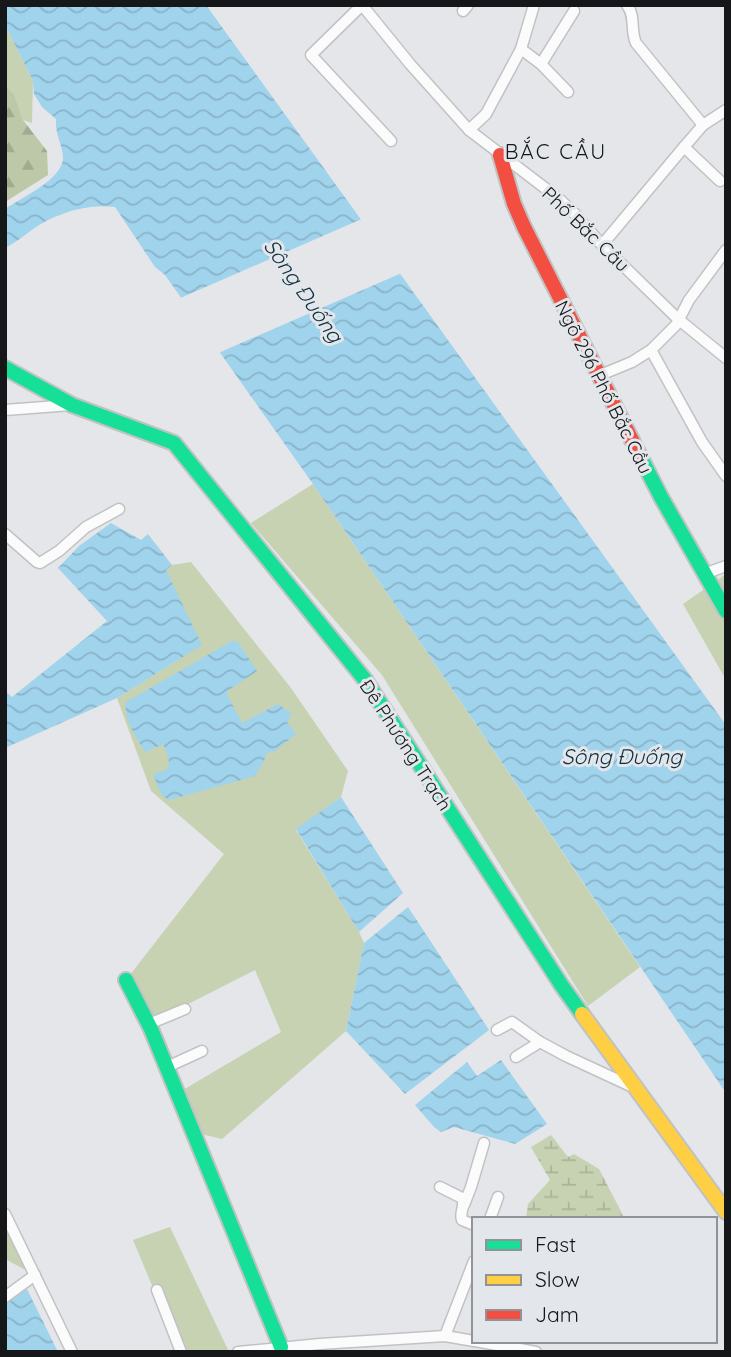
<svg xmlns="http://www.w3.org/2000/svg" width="731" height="1357" font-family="Quicksand,sans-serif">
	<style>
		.green { fill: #c6d2b2 }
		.forest { fill: url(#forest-firs) }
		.wetland { fill: url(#wetland-marsh) }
		.water { fill: url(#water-waves) }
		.pier { fill: #e4e6e9 }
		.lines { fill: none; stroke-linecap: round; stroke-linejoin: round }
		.street-casing { stroke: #c0c2c4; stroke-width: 13 }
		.fast-casing { stroke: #c0c2c4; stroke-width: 18 }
		.slow-casing { stroke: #c0c2c4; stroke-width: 18 }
		.jam-casing { stroke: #c0c2c4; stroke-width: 18 }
		.street { stroke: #fbfbfc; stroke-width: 10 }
		.fast { stroke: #16e098; stroke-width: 14 }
		.slow { stroke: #ffcf43; stroke-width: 14 }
		.jam { stroke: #f24e42; stroke-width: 14 }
		.labels { text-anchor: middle; stroke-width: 6; stroke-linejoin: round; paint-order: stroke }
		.street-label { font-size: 19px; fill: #151718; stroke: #e3e6ea }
		.neighbourhood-label { font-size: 21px; letter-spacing: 2px; fill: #151718; stroke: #e3e6ea }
		.water-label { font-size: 21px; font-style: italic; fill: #0f303f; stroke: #e3e6ea }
	</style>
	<defs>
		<pattern id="forest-firs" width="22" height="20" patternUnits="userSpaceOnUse" patternTransform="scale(1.75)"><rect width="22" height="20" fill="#bcc8a7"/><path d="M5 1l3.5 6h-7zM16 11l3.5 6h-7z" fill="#a1ab8f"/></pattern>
		<pattern id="wetland-marsh" width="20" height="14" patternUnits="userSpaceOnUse" patternTransform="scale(1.75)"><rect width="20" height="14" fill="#c6d2b2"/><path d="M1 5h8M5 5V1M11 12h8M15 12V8" fill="none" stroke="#a9b498"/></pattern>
		<pattern id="water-waves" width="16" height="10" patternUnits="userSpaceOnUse" patternTransform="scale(1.75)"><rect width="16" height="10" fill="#a0d3ec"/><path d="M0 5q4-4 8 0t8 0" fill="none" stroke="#89b4ca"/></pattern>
	</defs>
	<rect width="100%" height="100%" fill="#e4e6e9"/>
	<!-- green -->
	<g class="green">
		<polygon points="5,25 33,81 32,123 23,120 14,94 5,85"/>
		<polygon points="313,484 640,967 588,1006 382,675 251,523"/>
		<polygon points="191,562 291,688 348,771 341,797 296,830 359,932 364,943 346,1031 222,1139 193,1132 178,1093 281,1032 255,970 149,1024 126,980 224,854 151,791 117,698 201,645 165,570 172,565"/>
		<polygon points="726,574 726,680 683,604"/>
		<polygon points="5,1213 35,1275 5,1259"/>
		<polygon points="170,1227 229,1352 180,1352 133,1240"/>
	</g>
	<!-- forest -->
	<polygon class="forest" points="5,85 14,94 23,120 47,151 48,175 5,202"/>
	<!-- wetland -->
	<polygon class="wetland" points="551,1135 568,1157 574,1154 599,1169 625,1219 526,1219 528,1204 550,1180 531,1147"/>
	<!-- water -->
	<g class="water">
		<path d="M5,5H206L726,725V1093L313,484L165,275L155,267L115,207C92,204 69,210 48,220C33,227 21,240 5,248V209C21,198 63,179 63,158C63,145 55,136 56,119L42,107L34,94L33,81L5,25Z"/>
		<polygon points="111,523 141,540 148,534 172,565 166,570 202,645 117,698 5,748 5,691 12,697 107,621 58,568 79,546"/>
		<path d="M232,641L238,642L257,671L226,692L242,723L278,704L292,714L287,722L296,734L275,751L267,753L264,761L255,776L169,800C159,795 157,784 154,775L158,772L166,771C172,761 167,754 163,744L145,752C136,737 123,719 126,702Z"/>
		<polygon points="341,797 403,893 359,932 296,829"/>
		<polygon points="408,907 489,1030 405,1094 346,1031 364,943"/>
		<polygon points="501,1060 547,1124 515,1144 454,1127 441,1132 434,1127 415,1105 467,1062 477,1076"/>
		<polygon points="26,1287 58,1352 5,1352 5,1304"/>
	</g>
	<!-- pier -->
	<polygon class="pier" points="364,218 404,272 216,354 178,299"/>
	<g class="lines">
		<defs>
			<g id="street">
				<polyline points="362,5 410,64 469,130 558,198 575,214 602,245 678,319 726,358"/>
				<polyline points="362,5 311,55 391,141"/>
				<path d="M627,5C636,17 630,30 636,43L703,125"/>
				<polyline points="463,11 468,5"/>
				<polyline points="521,49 541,64 568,92"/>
				<polyline points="541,64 574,11"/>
				<polyline points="469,130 486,114 521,49 534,5"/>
				<polyline points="684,147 703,125 726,110"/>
				<polyline points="602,245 684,147 720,181"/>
				<polyline points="651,350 702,442 726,476"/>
				<polyline points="598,376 632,362 651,350 676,325 689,300 726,250"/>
				<polyline points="5,410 71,405"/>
				<polyline points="5,534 37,562 40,563 59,551 86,527 119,509"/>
				<polyline points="704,574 726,566"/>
				<polyline points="149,1024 185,1009"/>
				<polyline points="497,1030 512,1022 540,1042"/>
				<polyline points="516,1057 540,1042 566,1056 635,1088"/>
				<polyline points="167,1067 202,1051"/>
				<path d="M440,1187L462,1198C466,1206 459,1212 462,1220L474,1225"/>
				<polyline points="464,1205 471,1187 484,1143"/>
				<polyline points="5,1214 72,1352"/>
				<polyline points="490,1219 498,1197"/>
				<polyline points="157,1290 181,1352"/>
				<polyline points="5,1297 35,1275"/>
				<polyline points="445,1336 474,1261"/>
				<polyline points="475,1341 536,1352"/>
				<polyline points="238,1352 320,1344 445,1336 474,1341"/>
			</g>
			<g id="fast">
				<polyline points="5,368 72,405 174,443 366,681 562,986 582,1014"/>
				<polyline points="641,458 661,497 726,611"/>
				<polyline points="126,980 151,1029 281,1347"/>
			</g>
			<polyline id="slow" points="582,1014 726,1212"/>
			<polyline id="jam" points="500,155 514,204 524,227 641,458"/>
		</defs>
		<!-- street casing -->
		<use href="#street" class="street-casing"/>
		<!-- fast casing -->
		<use href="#fast" class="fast-casing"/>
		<!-- slow casing -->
		<use href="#slow" class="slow-casing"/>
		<!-- jam casing -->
		<use href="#jam" class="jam-casing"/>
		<!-- street -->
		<use href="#street" class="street"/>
		<!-- fast -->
		<use href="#fast" class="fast"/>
		<!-- slow -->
		<use href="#slow" class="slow"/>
		<!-- jam -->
		<use href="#jam" class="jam"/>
	</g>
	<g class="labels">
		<!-- street labels -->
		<g class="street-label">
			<text transform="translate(586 229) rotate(44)" y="7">Phố Bắc Cầu</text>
			<text transform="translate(604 387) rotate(63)" y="7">Ngõ 296 Phố Bắc Cầu</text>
			<text transform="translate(406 745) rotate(57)" y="7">Đê Phương Trạch</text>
		</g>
		<!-- neighbourhood labels -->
		<g class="neighbourhood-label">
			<text x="556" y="159">BẮC CẦU</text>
		</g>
		<!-- water labels -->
		<g class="water-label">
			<text transform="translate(303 291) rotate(55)" y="7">Sông Đuống</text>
			<text x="622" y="764">Sông Đuống</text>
		</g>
	</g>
	<!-- border -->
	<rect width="731" height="1357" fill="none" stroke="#151718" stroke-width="14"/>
	<!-- legend -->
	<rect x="472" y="1217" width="245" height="126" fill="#e3e6ea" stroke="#919396" stroke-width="2"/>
	<rect x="486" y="1240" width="35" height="10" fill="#16e098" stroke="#919396" stroke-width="2"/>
	<text x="535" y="1252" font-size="21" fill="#151718">Fast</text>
	<rect x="486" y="1275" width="35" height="10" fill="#ffcf43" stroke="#919396" stroke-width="2"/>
	<text x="535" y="1287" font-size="21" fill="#151718">Slow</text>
	<rect x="486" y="1310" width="35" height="10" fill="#f24e42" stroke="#919396" stroke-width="2"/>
	<text x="535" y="1322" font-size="21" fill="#151718">Jam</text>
</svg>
